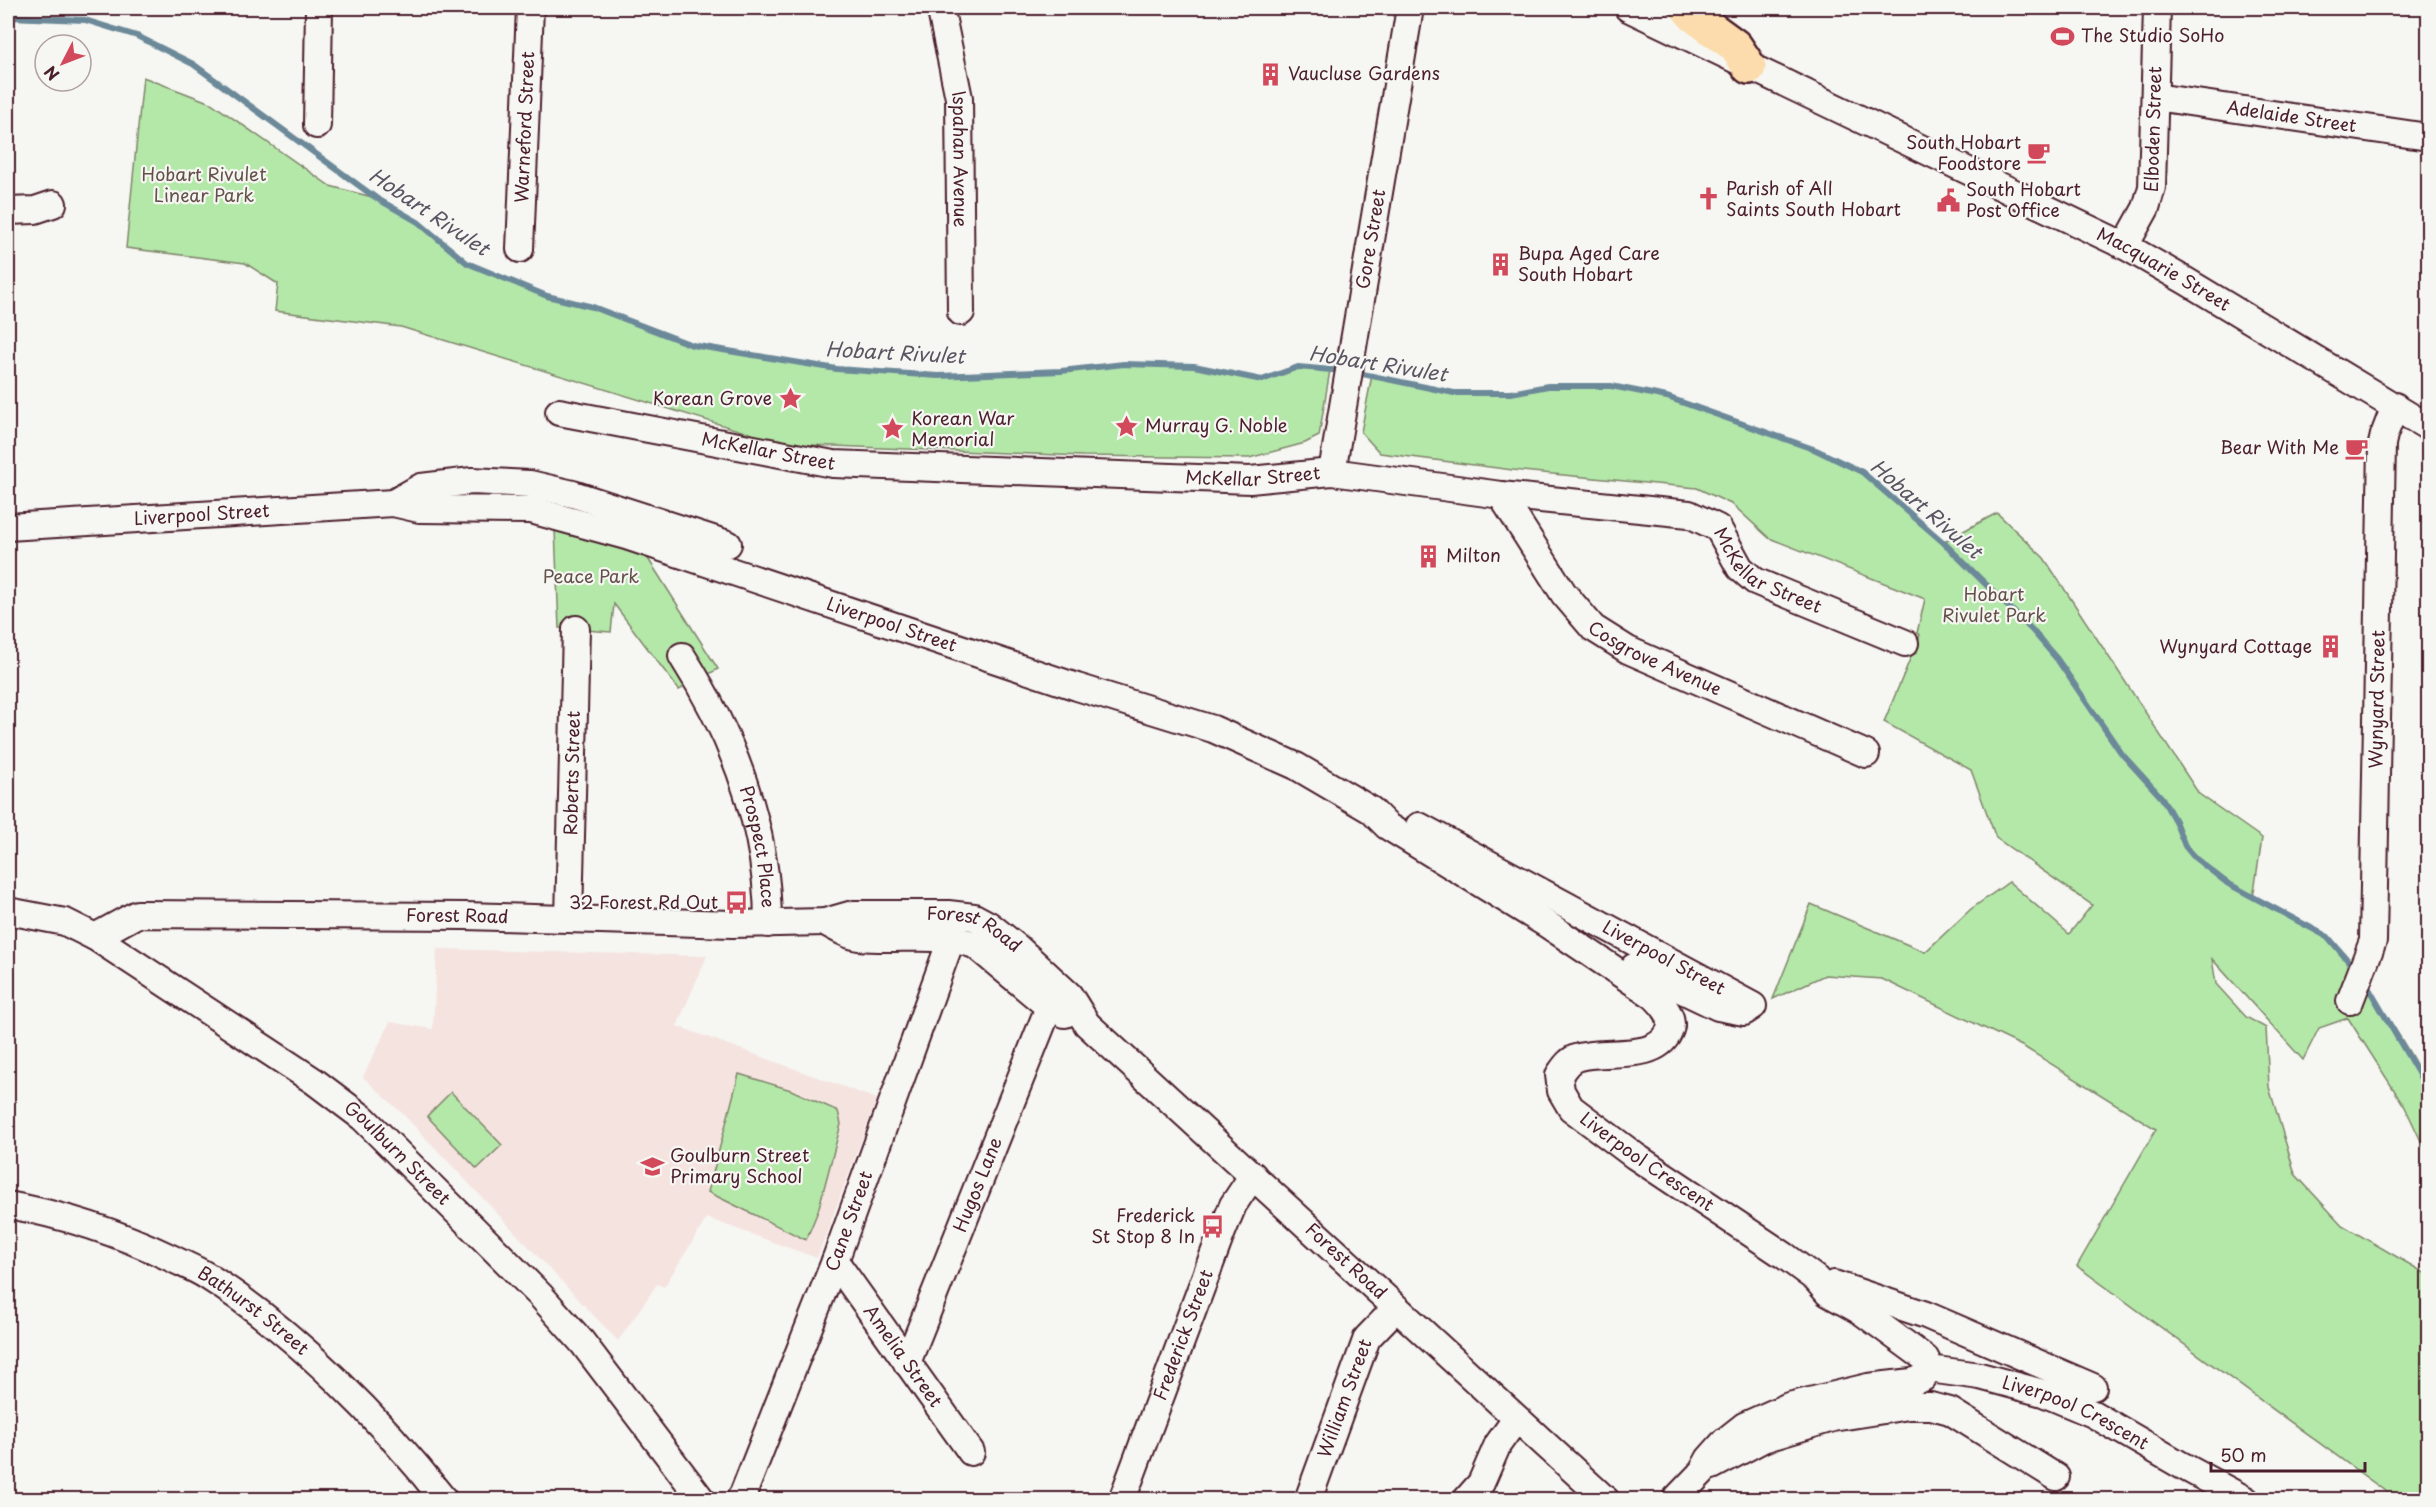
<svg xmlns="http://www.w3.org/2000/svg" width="2436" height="1507" font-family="'Playpen Sans',sans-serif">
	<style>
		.built { fill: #f5e3df }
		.green { fill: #b4e8a9; stroke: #7f846a; stroke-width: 1.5 }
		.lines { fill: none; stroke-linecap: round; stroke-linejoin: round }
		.stream { stroke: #6c8999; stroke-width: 6 }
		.minor-casing { stroke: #4a1f2b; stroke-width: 30 }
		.highway-casing { stroke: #4a1f2b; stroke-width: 38 }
		.minor { stroke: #f6f6f2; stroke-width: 26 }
		.highway { stroke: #fcdcac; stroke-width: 33 }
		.labels { text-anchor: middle; stroke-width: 4.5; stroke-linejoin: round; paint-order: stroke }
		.poi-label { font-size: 18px; fill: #4a1f2b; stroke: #f6f6f2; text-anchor: start }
		.street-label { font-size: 18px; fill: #4a1f2b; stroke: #f6f6f2 }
		.park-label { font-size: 18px; fill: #64514a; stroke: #f6f6f2 }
		.water-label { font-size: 20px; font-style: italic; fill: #5b5462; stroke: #f6f6f2 }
	</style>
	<rect width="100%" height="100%" fill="#f6f6f2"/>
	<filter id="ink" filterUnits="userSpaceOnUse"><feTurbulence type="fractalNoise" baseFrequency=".0167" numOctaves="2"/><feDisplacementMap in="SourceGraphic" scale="12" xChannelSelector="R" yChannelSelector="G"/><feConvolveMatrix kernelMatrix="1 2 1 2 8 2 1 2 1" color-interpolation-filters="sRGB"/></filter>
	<g filter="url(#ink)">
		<!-- built -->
		<polygon class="built" points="437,949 707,956 677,1026 877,1099 817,1258 707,1218 664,1287 657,1284 618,1341 403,1114 363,1077 390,1022 433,1029"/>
		<!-- green -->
		<g class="green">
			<polygon points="143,77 211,103 330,186 376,198 418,222 468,263 547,296 593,307 692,345 837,369 938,376 1061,371 1124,364 1194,366 1262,380 1298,367 1330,370 1319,436 1305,443 1249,458 1083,456 784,444 401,327 275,311 278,284 245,263 126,248"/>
			<path d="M1372,375L1454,393H1511L1548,386H1611L1667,397L1816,450L1862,472L1943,542L1997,513L2044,558L2199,794L2262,838L2253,898C2278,912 2308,921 2330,939C2349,955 2425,1070 2428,1092C2432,1112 2428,1135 2428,1156L2405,1107L2348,1018L2319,1028L2303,1060L2212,959L2216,984L2246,1017L2266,1028L2269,1087L2295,1174L2342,1225L2428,1275V1499H2396L2077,1266L2156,1129L2024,1047L1882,979L1825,975L1773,999L1811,904L1925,952L1971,909L2009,882L2069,934L2092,905L1996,838L1971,770L1884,722L1920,635L1917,633L1925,599L1769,538L1733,505L1697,488L1513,470L1380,453L1361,432Z"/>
			<polygon points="555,529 647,557 718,669 679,690 614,604 611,632 559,628"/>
			<polygon points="739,1074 791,1090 838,1111 841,1124 818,1211 806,1240 708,1192"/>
			<polygon points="451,1092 502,1145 477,1169 427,1116"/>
		</g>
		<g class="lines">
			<!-- stream -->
			<g class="stream">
				<polyline points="8,17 85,20 137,36 193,64 376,198 418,222 467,263 547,296 593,307 692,345 837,369 938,376 1061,371 1124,364 1194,366 1262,380 1298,367 1343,371"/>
				<polyline points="1353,372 1454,393 1511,393 1548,386 1611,386 1667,397 1816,450 1862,472 1943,542 2032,630 2057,659 2122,754 2162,798 2175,821 2185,846 2195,858 2227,883 2328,937 2355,969"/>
				<polyline points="2365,982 2428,1090"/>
			</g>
			<defs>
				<g id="minor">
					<path id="s1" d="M943,8L942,16L959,98L961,312"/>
					<path id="s2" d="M1628,8L2125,246L2186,281L2428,427"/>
					<path id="s3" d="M2155,97L2428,137"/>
					<polyline points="317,125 319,8"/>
					<polyline points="8,211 35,210 53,204"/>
					<path id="s4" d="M2125,246L2146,208L2152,187L2157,8"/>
					<path id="s5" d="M520,249L530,8"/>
					<path id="s6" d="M559,412L833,464L1250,480L1332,472L1501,495L1689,514L1718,528L1740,568L1755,581L1905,643"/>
					<path id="s7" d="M1332,472L1410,8"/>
					<path id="s8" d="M1501,495L1564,594L1593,628L1628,650L1866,754"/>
					<polyline points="393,503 421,487 472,481 530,484 573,494 728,544"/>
					<path id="s9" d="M8,527L393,503L419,509L531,510L626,536L1077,687L1213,729L1296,766L1371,810L1387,826L1548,925L1654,996C1663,1005 1676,1018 1669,1032C1655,1062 1607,1049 1579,1057C1569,1059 1564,1068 1559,1075L1561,1091L1571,1108L1635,1156L1785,1256L1816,1279L1828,1293L1862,1312L1926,1359L1929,1369L1923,1378L1912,1382L1868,1387L1789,1406L1744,1426L1725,1441L1709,1459L1702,1472L1675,1500"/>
					<path id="s10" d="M682,656C733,736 768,828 768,924"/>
					<path id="s11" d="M1419,826L1753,1006L1744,1012L1718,1007L1634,967"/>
					<path id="s12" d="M8,911L65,922L95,937L314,1081L363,1118L540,1295L582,1342L702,1500"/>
					<path id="s13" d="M569,919L576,629"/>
					<path d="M825,922C835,927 848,936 859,937C898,941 937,932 975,945L1049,1007L1065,1014"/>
					<path id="s14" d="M95,937L137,914L465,916L732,924L825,922L853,914H948L974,917L989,925L1018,948L1069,995L1087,1024L1606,1500"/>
					<path id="s15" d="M2350,1001L2373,941L2382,444L2384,435L2395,406"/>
					<path id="s16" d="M8,1205C65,1215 119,1233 171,1258C183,1264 196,1269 207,1276C293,1330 382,1420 444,1500"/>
					<path id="s17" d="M835,1261L971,1452"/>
					<polyline points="1834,1284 1926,1315 2093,1387"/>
					<path id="s18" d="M907,1363L1049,1007"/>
					<path id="s19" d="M1929,1369L1980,1376L2043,1393L2093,1414L2181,1465L2246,1500"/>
					<polyline points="1712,1466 1763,1439 1833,1418 1909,1406 1931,1406 1950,1411 2056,1477"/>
					<path id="s20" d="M739,1500L743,1494L835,1261L951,940"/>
					<path id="s21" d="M1122,1500L1222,1232L1233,1205L1253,1175"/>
					<path id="s22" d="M1308,1500L1367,1338L1396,1308"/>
					<polyline points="1466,1500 1481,1483 1498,1444 1516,1419"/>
				</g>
				<polyline id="highway" points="1687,8 1694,16 1735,46 1749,67"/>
			</defs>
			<!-- minor casing -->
			<use href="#minor" class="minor-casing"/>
			<!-- highway casing -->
			<use href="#highway" class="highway-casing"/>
			<!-- minor -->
			<use href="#minor" class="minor"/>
			<!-- highway -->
			<use href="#highway" class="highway"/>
		</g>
	</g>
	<!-- icons -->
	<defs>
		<symbol id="stadium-bare" viewBox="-9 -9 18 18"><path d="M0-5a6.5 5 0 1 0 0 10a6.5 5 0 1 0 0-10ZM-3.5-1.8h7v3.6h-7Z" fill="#d1495b" stroke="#f6f6f2" stroke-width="2.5" paint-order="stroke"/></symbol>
		<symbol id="building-bare" viewBox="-9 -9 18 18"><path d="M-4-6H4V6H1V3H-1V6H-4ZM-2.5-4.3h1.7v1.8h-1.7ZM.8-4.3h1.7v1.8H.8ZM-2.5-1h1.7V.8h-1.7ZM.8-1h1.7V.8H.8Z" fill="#d1495b" stroke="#f6f6f2" stroke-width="2.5" paint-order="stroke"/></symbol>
		<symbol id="cafe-bare" viewBox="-9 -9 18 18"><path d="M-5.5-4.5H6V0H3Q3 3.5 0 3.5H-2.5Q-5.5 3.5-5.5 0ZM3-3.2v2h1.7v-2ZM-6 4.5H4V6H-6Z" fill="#d1495b" stroke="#f6f6f2" stroke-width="2.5" paint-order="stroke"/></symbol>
		<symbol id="church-bare" viewBox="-9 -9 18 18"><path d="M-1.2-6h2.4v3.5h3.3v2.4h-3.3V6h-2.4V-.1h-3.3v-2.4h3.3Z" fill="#d1495b" stroke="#f6f6f2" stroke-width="2.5" paint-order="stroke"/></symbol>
		<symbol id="civic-bare" viewBox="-9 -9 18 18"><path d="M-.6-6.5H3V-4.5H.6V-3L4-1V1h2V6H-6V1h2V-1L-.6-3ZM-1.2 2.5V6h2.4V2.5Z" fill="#d1495b" stroke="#f6f6f2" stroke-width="2.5" paint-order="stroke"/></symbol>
		<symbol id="sight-bare" viewBox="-9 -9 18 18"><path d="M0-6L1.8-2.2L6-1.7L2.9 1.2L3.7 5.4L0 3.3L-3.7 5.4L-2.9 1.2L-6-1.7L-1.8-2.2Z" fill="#d1495b" stroke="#f6f6f2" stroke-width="2.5" paint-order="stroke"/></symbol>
		<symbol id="bus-bare" viewBox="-9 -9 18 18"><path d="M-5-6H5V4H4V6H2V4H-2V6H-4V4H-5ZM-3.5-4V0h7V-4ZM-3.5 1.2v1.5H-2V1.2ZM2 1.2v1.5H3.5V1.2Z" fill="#d1495b" stroke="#f6f6f2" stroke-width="2.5" paint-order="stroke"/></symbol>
		<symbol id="school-bare" viewBox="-9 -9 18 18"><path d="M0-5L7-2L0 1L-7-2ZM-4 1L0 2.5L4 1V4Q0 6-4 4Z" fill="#d1495b" stroke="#f6f6f2" stroke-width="2.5" paint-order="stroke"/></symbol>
	</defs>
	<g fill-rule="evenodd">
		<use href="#stadium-bare" x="2046" y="20" width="33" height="33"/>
		<use href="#building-bare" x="1254" y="58" width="33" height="33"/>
		<use href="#cafe-bare" x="2022" y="136" width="33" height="33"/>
		<use href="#church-bare" x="1692" y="182" width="33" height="33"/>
		<use href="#civic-bare" x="1932" y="184" width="33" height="33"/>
		<use href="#building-bare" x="1484" y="248" width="33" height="33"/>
		<use href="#sight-bare" x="774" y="382" width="33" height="33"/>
		<use href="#sight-bare" x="1110" y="410" width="33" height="33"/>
		<use href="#sight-bare" x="876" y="412" width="33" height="33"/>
		<use href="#cafe-bare" x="2340" y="432" width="33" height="33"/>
		<use href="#building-bare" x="1412" y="540" width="33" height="33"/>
		<use href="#building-bare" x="2314" y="630" width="33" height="33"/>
		<use href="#bus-bare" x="720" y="886" width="33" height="33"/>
		<use href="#school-bare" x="636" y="1150" width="33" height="33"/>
		<use href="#bus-bare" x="1196" y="1210" width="33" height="33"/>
	</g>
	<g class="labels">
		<!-- poi labels -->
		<g class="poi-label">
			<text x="2081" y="42">The Studio SoHo</text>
			<text x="1288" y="80">Vaucluse Gardens</text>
			<text x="2021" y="149" text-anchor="end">South Hobart<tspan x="2021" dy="21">Foodstore</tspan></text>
			<text x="1726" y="195">Parish of All<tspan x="1726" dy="21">Saints South Hobart</tspan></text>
			<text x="1966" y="196">South Hobart<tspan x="1966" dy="21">Post Office</tspan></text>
			<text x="1518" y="260">Bupa Aged Care<tspan x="1518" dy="21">South Hobart</tspan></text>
			<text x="772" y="405" text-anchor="end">Korean Grove</text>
			<text x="911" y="425">Korean War<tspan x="911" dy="21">Memorial</tspan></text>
			<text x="1145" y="432">Murray G. Noble</text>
			<text x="2339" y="454" text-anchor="end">Bear With Me</text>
			<text x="1446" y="562">Milton</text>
			<text x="2312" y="653" text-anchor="end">Wynyard Cottage</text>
			<text x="718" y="909" text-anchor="end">32 Forest Rd Out</text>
			<text x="670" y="1162">Goulburn Street<tspan x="670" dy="21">Primary School</tspan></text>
			<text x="1195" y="1222" text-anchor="end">Frederick<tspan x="1195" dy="21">St Stop 8 In</tspan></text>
		</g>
		<!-- street labels -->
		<g class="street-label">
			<text dy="6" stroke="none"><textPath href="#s3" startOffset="138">Adelaide Street</textPath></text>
			<text dy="6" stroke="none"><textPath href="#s5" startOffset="122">Warneford Street</textPath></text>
			<text dy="6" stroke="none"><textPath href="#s4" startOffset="123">Elboden Street</textPath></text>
			<text dy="6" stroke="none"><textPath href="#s1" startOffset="153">Ispahan Avenue</textPath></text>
			<text dy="6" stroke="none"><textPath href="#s7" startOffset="236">Gore Street</textPath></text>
			<text dy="6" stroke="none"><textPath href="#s2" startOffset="596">Macquarie Street</textPath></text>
			<text dy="6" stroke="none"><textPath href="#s6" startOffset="213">McKellar Street</textPath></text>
			<text dy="6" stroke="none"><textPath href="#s6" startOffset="699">McKellar Street</textPath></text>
			<text dy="6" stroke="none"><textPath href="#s9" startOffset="194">Liverpool Street</textPath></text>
			<text dy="6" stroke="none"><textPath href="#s6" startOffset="1239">McKellar Street</textPath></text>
			<text dy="6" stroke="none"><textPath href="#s9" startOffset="903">Liverpool Street</textPath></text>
			<text dy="6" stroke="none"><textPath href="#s8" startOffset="231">Cosgrove Avenue</textPath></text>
			<text dy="6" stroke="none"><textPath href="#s15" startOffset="306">Wynyard Street</textPath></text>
			<text dy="6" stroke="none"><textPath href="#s13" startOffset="146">Roberts Street</textPath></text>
			<text dy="6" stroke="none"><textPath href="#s10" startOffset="207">Prospect Place</textPath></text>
			<text dy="6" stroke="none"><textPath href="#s14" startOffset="368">Forest Road</textPath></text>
			<text dy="6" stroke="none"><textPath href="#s14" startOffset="890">Forest Road</textPath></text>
			<text dy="6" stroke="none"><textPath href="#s11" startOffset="278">Liverpool Street</textPath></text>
			<text dy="6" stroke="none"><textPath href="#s12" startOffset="464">Goulburn Street</textPath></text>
			<text dy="6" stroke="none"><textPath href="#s9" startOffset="2054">Liverpool Crescent</textPath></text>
			<text dy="6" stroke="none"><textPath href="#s18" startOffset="192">Hugos Lane</textPath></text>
			<text dy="6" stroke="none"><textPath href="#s20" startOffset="300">Cane Street</textPath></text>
			<text dy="6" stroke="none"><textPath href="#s14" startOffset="1395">Forest Road</textPath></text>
			<text dy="6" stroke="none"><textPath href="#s16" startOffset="270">Bathurst Street</textPath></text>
			<text dy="6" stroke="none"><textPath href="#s21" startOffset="176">Frederick Street</textPath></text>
			<text dy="6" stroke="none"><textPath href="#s17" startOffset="117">Amelia Street</textPath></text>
			<text dy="6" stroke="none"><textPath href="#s22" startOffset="108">William Street</textPath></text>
			<text dy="6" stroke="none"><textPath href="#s19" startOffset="154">Liverpool Crescent</textPath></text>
		</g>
		<!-- park labels -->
		<g class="park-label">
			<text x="204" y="181">Hobart Rivulet<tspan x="204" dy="21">Linear Park</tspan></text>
			<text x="591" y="583">Peace Park</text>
			<text x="1994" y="601">Hobart<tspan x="1994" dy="21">Rivulet Park</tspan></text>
		</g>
		<!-- water labels -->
		<g class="water-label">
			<text transform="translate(429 212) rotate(34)" y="7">Hobart Rivulet</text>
			<text transform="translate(895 353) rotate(3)" y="7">Hobart Rivulet</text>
			<text transform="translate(1378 364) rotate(9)" y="7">Hobart Rivulet</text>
			<text transform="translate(1926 509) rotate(41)" y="7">Hobart Rivulet</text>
		</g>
	</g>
	<!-- margin -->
	<rect width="2436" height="1507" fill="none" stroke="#f6f6f2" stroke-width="30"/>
	<rect x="15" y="15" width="2406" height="1477" fill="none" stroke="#4a1f2b" stroke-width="2" filter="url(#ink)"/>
	<!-- north arrow -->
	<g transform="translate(63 63) rotate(228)"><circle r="28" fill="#f6f6f2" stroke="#b1a0a2" stroke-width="1.5"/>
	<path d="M0-4.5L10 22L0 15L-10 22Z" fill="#d1495b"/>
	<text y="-9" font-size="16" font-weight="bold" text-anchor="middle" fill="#4a1f2b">N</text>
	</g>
	<!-- scale -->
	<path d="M2211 1462v9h154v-9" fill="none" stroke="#4a1f2b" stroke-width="3"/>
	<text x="2220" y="1462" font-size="18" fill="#4a1f2b" stroke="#f6f6f2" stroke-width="4.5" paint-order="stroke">50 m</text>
</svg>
